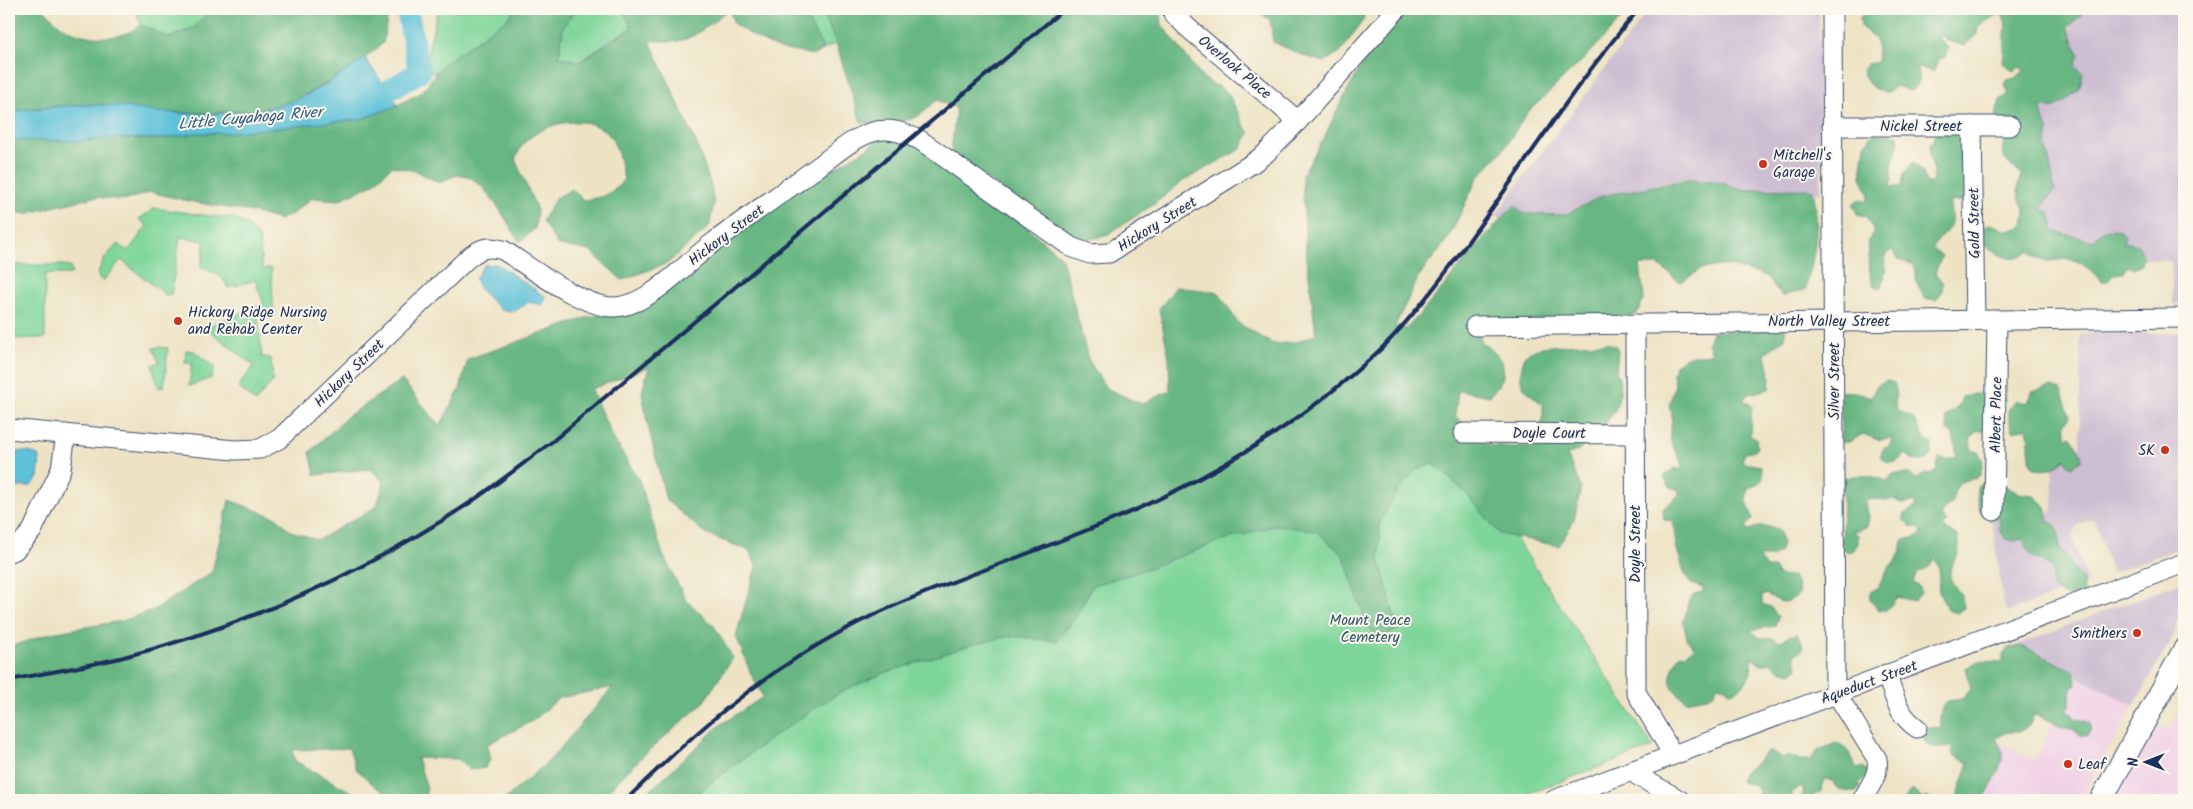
<svg xmlns="http://www.w3.org/2000/svg" width="2193" height="809" font-family="Kalam,sans-serif">
	<style>
		.built { fill: #f0d0e5 }
		.industrial { fill: #cebed2 }
		.green { fill: #7fd69a; stroke: #4d827c }
		.forest { fill: #67b782; stroke: #417370 }
		.water { fill: #5bc1d9; stroke: #3b789c }
		.lines { fill: none; stroke-linecap: round; stroke-linejoin: round }
		.river { stroke: #5bc1d9; stroke-width: 22 }
		.minor-casing { stroke: #3a4a6d; stroke-width: 21 }
		.major-casing { stroke: #3a4a6d; stroke-width: 24 }
		.minor { stroke: #fff; stroke-width: 19 }
		.major { stroke: #fff; stroke-width: 22 }
		.rail { stroke: #1b2f5e; stroke-width: 4 }
		.poi-dot { fill: #c8321e; stroke: #fbf7ec; stroke-width: 2 }
		.labels { text-anchor: middle; stroke-width: 4; stroke-linejoin: round; paint-order: stroke }
		.street-label { font-size: 15px; fill: #1b2f5e; stroke: #fbf7ec }
		.poi-label { font-size: 15px; fill: #1b2f5e; stroke: #fbf7ec; text-anchor: start }
		.park-label { font-size: 15px; fill: #34596d; stroke: #fbf7ec }
		.water-label { font-size: 16px; font-style: italic; fill: #2e5b83; stroke: #fbf7ec }
	</style>
	<rect width="100%" height="100%" fill="#fbf7ec"/>
	<filter id="ink" filterUnits="userSpaceOnUse"><feTurbulence type="fractalNoise" baseFrequency=".02" numOctaves="2"/><feDisplacementMap in="SourceGraphic" scale="10" xChannelSelector="R" yChannelSelector="G"/><feConvolveMatrix kernelMatrix="1 2 1 2 8 2 1 2 1" color-interpolation-filters="sRGB"/></filter>
	<filter id="wash" filterUnits="userSpaceOnUse"><feTurbulence type="fractalNoise" baseFrequency=".0096" numOctaves="4" result="noise"/><feDisplacementMap in="SourceGraphic" scale="20" xChannelSelector="R" yChannelSelector="G"/><feGaussianBlur stdDeviation="1.12" result="paint"/><feColorMatrix in="noise" values="0 0 0 0 0 0 0 0 0 0 0 0 0 0 0 0 0 1.4 0 .05"/><feComposite in="paint" operator="in"/></filter>
	<g filter="url(#wash)">
		<rect width="100%" height="100%" fill="#ede3c4"/>
		<!-- built -->
		<g class="built">
			<polygon points="2077,677 2134,706 2080,800 1983,800 1973,795 2000,742 2034,761"/>
			<polygon points="2184,703 2184,800 2101,800 2147,719 2169,730"/>
		</g>
		<!-- industrial -->
		<g class="industrial">
			<polygon points="1649,9 1819,9 1821,193 1639,194 1587,253 1495,216"/>
			<polygon points="2076,9 2184,9 2184,304 2173,304 2171,261 2037,250 2031,83 2069,34"/>
			<polygon points="2184,333 2184,546 2112,573 2094,519 2077,525 2073,533 2073,540 2088,583 2007,612 2003,602 1992,519 2027,519 2053,511 2052,447 2080,447 2080,334"/>
			<polygon points="2184,581 2184,608 2176,623 2175,633 2134,706 2016,645"/>
		</g>
		<!-- green -->
		<g class="green">
			<polygon points="135,9 212,9 193,28 169,38 141,25"/>
			<polygon points="438,9 515,9 508,18 443,65 436,74 426,69 429,45"/>
			<polygon points="576,9 622,9 632,28 609,41 579,62 559,56 563,27"/>
			<polygon points="801,9 822,9 836,43 814,55 823,48"/>
			<path d="M155,208L202,215L232,218L247,225L259,238L262,269L271,268L274,315L258,318L262,357L271,358L273,381L255,402L238,387L254,366L210,331L211,325L264,304L255,280L228,288C223,276 214,271 201,268L205,241L180,237L171,294L166,295L121,260L104,280L102,281L98,277C98,264 109,252 118,244L128,251L147,226L139,219Z"/>
			<polygon points="9,265 62,265 70,267 72,273 70,274 45,274 45,338 9,339"/>
			<polygon points="158,347 168,348 164,386 159,388 152,365 159,362 153,348"/>
			<polygon points="186,350 194,351 215,368 211,378 189,386 192,363 185,363"/>
			<polygon points="1429,406 1653,747 1511,800 665,800 856,662"/>
		</g>
		<!-- forest -->
		<g class="forest">
			<path d="M12,9H44C49,14 54,21 60,25C84,41 119,42 141,25L169,38L193,28L212,9H389L383,43L365,58L330,81L294,101L259,110L208,113L157,112L107,105H69L9,111V13Z"/>
			<path d="M515,9H576L563,27L559,56L579,62L632,28L622,9H801L823,48L814,55L780,49L758,39L734,24L729,9C716,19 695,39 678,41C669,42 659,40 650,41L696,143L709,179L714,203L709,227L668,263L622,280L590,251L558,245L542,221L556,198L572,189L583,200C603,197 612,196 624,179C620,165 618,142 606,132C584,113 544,123 525,142C521,146 518,154 515,159L537,210L535,228L520,242C508,224 483,176 462,175C455,174 446,180 440,183L416,171L392,166L373,184L339,200L312,198L292,214L279,220L253,212L193,202L150,192L126,200L94,197L25,214L9,211V140L79,141L109,138L160,139L196,133H225L362,119L398,105L422,92L442,65L508,18Z"/>
			<path d="M822,9H1160L1162,25L1203,78L1228,93L1245,127L1250,132L1241,149L1183,181L1153,205L1105,236L1085,240L1060,233L951,152L956,108L937,100L917,117L891,125L1006,209L1062,258L1088,359L1106,388L1141,404L1170,391L1169,358L1159,309L1176,287L1218,292L1238,323L1273,344L1297,342L1316,334L1306,251L1302,175L1323,140L1338,108L1365,60L1404,9H1630L1588,55L1527,113L1503,150L1478,177L1449,237L1419,276L1395,326L1406,329C1444,290 1475,244 1514,206L1525,214L1565,215L1602,196L1687,180L1714,181L1746,190L1807,189L1813,190C1820,226 1815,255 1805,290L1782,296L1766,276L1727,265L1701,269L1680,282L1658,265H1640L1644,299L1636,315L1479,330L1481,343C1493,349 1508,363 1502,379C1500,384 1493,391 1490,396L1458,390L1455,416L1488,445L1534,448L1543,415V405C1521,386 1516,385 1525,355L1541,347L1577,344L1607,343L1616,346L1618,351L1616,371L1619,378L1620,393L1615,410L1606,423L1581,449L1567,455L1581,487L1574,520L1559,546L1500,534L1465,492L1434,464L1416,469L1399,489L1380,521L1379,558L1398,630L1377,638L1368,628L1343,555L1316,531L1277,525L1224,540L1135,573L1093,585L1076,617L1057,641L1010,636L974,644L885,673L849,688L819,705L763,744L688,800H640L720,725L763,697L751,674L736,636L756,566L750,551L706,534L666,500L647,421L642,392L649,367L591,389L612,436L639,480L663,555L686,600L714,626L733,658L702,704L644,755L599,800H504L550,760L613,687L559,698L534,720L486,745L491,759L485,768L469,770L458,759L417,758L427,788L424,800H402L376,787L356,769L349,748L292,750L295,761L366,800H9V647L51,633L122,621L154,610L212,572L229,500L277,518L291,531L318,540L377,506L384,482L370,469L315,475L310,452L348,416L402,380L440,426L460,389L468,359L586,318L629,308L764,210L868,148L890,126L861,122L836,43Z"/>
			<polygon points="1256,9 1363,9 1364,19 1340,52 1324,62 1307,57 1273,42 1270,20"/>
			<path d="M1868,9H2084L2080,16L2068,28L2079,54L2075,65L2083,74L2079,90C2064,100 2061,110 2041,107L2043,119L2049,131L2046,145L2055,190L2041,209L2049,212L2053,222V231L2094,241C2101,229 2107,228 2121,230L2125,236L2123,242L2138,245L2143,254L2141,265L2134,269L2128,266L2122,273L2114,274L2108,281H2102C2097,275 2079,260 2073,260C2055,257 2044,268 2029,251C2012,267 1998,254 1982,243L1983,228L1990,224L2008,231L2023,226L2025,211L2019,198L2018,190L2021,173C1986,152 2014,138 2004,123C2002,121 1998,118 1995,116L2000,100L2009,94L2005,85L2007,80L2016,78L2024,70L2020,67L2013,71L2003,63L2006,23L2002,14L1995,16L1978,26L1977,34L1965,45L1947,41L1941,34L1940,39L1948,48L1945,57L1939,59L1934,71L1917,68L1919,82L1911,91L1896,86L1888,92C1873,91 1867,84 1862,70L1867,64L1878,62L1876,39L1861,27L1860,17Z"/>
			<path d="M1938,131L1966,134V201L1949,202C1956,231 1947,227 1932,248L1942,256L1935,273L1943,283L1942,292L1936,300L1924,298L1916,280V271L1912,264L1898,259L1892,250L1885,255C1887,264 1884,278 1882,287L1875,288C1866,272 1872,257 1867,241L1875,233L1866,216L1857,214L1853,204L1859,199L1867,202L1869,195L1861,177L1865,145L1873,134L1898,135C1900,147 1894,155 1892,167C1891,174 1893,180 1891,187H1901L1904,174L1911,164L1914,163L1923,172L1926,183H1932C1938,160 1920,156 1938,131Z"/>
			<path d="M1785,329V339L1765,353C1769,365 1771,377 1769,389L1748,394L1743,400L1752,406L1750,435L1756,438L1757,448L1752,452L1745,453L1742,460L1744,463L1761,466L1763,479L1757,485L1748,488L1746,498L1753,519L1746,526L1748,531C1759,525 1769,525 1780,531L1782,542L1780,552L1771,557H1758L1766,568H1774L1778,576L1792,577L1797,584L1799,594C1784,606 1782,603 1766,594L1762,597V604L1771,607L1778,617L1775,626L1750,630L1760,638H1772L1779,642L1789,636L1797,634L1802,642L1803,649L1795,655L1797,668L1791,673L1780,670L1770,662L1766,664H1759L1752,656C1753,671 1748,688 1731,692L1725,687L1717,685L1715,693L1707,697L1686,701C1665,684 1668,677 1680,654L1685,655L1695,648L1688,641L1683,622C1689,608 1684,607 1694,594L1703,592V588L1690,583L1684,572L1676,546L1673,521L1664,520L1663,509L1679,495V490L1669,486L1664,477L1674,468L1683,469C1681,457 1671,447 1670,435C1670,424 1675,416 1669,407L1675,384L1673,374L1675,365C1680,362 1685,357 1690,356C1698,354 1705,356 1712,353L1708,343L1712,332Z"/>
			<path d="M1887,381L1894,383C1899,393 1893,401 1897,411C1923,417 1913,432 1932,444C1933,463 1918,466 1906,454L1896,462H1887L1880,456L1884,448L1889,447L1892,438L1878,440L1863,434L1849,442H1841V392C1851,391 1863,392 1871,398C1877,388 1872,385 1887,381Z"/>
			<path d="M2051,387L2061,390L2070,416L2065,425L2067,439L2070,435L2081,453L2082,460L2071,467L2065,459C2054,469 2048,472 2033,468C2027,455 2031,442 2027,428L2013,431L2009,420V408L2016,401L2028,403L2032,392Z"/>
			<path d="M1979,393C1995,400 1992,419 1982,431L1978,430C1970,436 1969,441 1972,450L1978,452L1983,461L1980,475L1976,478L1960,482L1954,492L1953,502L1945,508L1941,516L1947,522L1943,527L1957,536C1964,559 1951,557 1950,573C1949,585 1964,592 1964,608L1957,613L1947,610C1945,602 1941,598 1939,591C1937,580 1944,568 1933,558C1931,568 1927,571 1917,572L1913,583L1918,586L1921,593L1914,601L1897,597L1887,610H1879L1870,600V593L1879,586L1889,567L1896,561L1901,551L1903,541L1923,534L1918,527H1912L1904,521V514L1916,507L1914,502L1902,504L1894,499C1884,502 1872,496 1865,502L1869,517L1867,526L1860,530H1853L1858,535V543L1854,550L1848,552L1842,548L1843,480C1857,472 1873,476 1887,481L1893,474H1910L1915,480L1925,474L1935,473L1938,469L1937,464L1939,457L1947,460L1957,456L1953,434L1947,430L1946,417L1959,406L1962,397Z"/>
			<path d="M1982,483L2005,486L2018,493L2033,495L2046,507L2048,517L2047,521C2062,526 2058,536 2060,549C2071,560 2071,569 2083,579L2084,593C2070,599 2064,597 2052,588L2053,567C2037,558 2029,559 2023,539L2013,541L2006,539L1999,530L2000,518C1995,518 1988,519 1984,516C1977,509 1975,492 1978,485Z"/>
			<path d="M2022,646L2074,671L2076,683L2070,695V707L2065,711L2071,713L2075,718C2086,722 2097,721 2087,736L2080,735L2073,729C2057,729 2048,716 2034,715L2029,726L2018,732H2007L1996,738C1997,742 2001,747 2003,752C2005,759 1988,795 1983,800H1956L1969,763L1953,755L1951,746C1937,749 1923,749 1922,732L1929,728L1941,727L1940,716L1943,705L1948,701L1962,699L1971,689L1966,668L1978,661L2003,662V655L2008,648Z"/>
			<path d="M1836,743C1846,747 1853,755 1855,767L1858,769L1863,767L1867,772L1865,778L1859,784L1860,787L1856,792C1847,792 1836,791 1833,781L1825,779L1820,793H1815L1814,800H1803L1801,798L1804,789L1800,786L1793,791L1790,800H1758L1759,794L1755,785L1741,782C1740,769 1746,773 1754,765C1765,754 1764,746 1783,758L1788,755L1800,760H1810L1819,750Z"/>
			<polygon points="1913,789 1922,799 1928,797 1931,800 1905,800 1909,792"/>
		</g>
		<!-- water -->
		<g class="water">
			<path d="M365,58L398,105L362,119L225,133H196L160,139L109,138L79,141L9,140V111C41,109 72,104 104,105C122,105 139,110 157,112C199,115 254,116 293,101C319,91 343,73 365,58Z"/>
			<polygon points="497,264 546,297 543,305 529,302 515,311 501,310 481,291 475,279 484,265"/>
			<path d="M9,452C19,452 33,449 40,458L38,478L31,486L9,488Z"/>
		</g>
		<g class="lines">
			<!-- river -->
			<polyline class="river" points="359,104 384,93 419,72 407,9"/>
		</g>
	</g>
	<g filter="url(#ink)">
		<g class="lines">
			<defs>
				<g id="minor">
					<polyline points="1832,9 1835,694"/>
					<polyline points="1173,13 1188,28 1298,121"/>
					<polyline points="1832,126 2010,126"/>
					<polyline points="1972,126 1975,320"/>
					<polyline points="1635,324 1636,692 1673,755"/>
					<polyline points="1475,326 2184,318"/>
					<path d="M9,429L235,450L260,449L279,439L467,259C479,249 487,245 503,250C530,267 582,307 613,307C649,307 686,262 714,242C748,216 784,192 819,166C837,153 860,131 884,130C897,129 909,136 920,140L1071,247L1090,254L1109,253L1253,163L1265,154L1298,121L1397,9"/>
					<polyline points="1463,433 1635,434"/>
					<polyline points="1994,511 1997,320"/>
					<polyline points="9,552 15,550 32,531 61,469 66,434"/>
					<path d="M1886,674C1895,697 1897,714 1917,728"/>
					<path d="M1836,693L1877,759C1880,774 1869,787 1862,800"/>
					<polyline points="1635,770 1638,776 1680,800"/>
					<polyline points="1554,800 2184,563"/>
				</g>
				<polyline id="major" points="2101,800 2184,650"/>
			</defs>
			<!-- minor casing -->
			<use href="#minor" class="minor-casing"/>
			<!-- major casing -->
			<use href="#major" class="major-casing"/>
			<!-- minor -->
			<use href="#minor" class="minor"/>
			<!-- major -->
			<use href="#major" class="major"/>
			<!-- rail -->
			<g class="rail">
				<path d="M9,680C46,673 83,667 120,658C245,626 364,573 471,502C499,483 526,461 553,441L1064,9"/>
				<path d="M626,800C693,733 760,675 844,630C896,602 953,582 1008,561C1059,541 1112,522 1161,498C1205,477 1247,452 1287,425C1321,401 1354,375 1384,346C1418,311 1447,272 1475,232C1529,158 1579,79 1639,9"/>
			</g>
		</g>
	</g>
	<!-- markers -->
	<g class="poi-dot">
		<circle cx="1763" cy="164" r="5"/>
		<circle cx="178" cy="321" r="5"/>
		<circle cx="2165" cy="450" r="5"/>
		<circle cx="2137" cy="633" r="5"/>
		<circle cx="2068" cy="764" r="5"/>
	</g>
	<g class="labels">
		<!-- street labels -->
		<g class="street-label">
			<text transform="translate(1235 67) rotate(40)" y="5">Overlook Place</text>
			<text x="1921" y="131">Nickel Street</text>
			<text transform="translate(1974 223) rotate(-91)" y="5">Gold Street</text>
			<text transform="translate(1157 224) rotate(-32)" y="5">Hickory Street</text>
			<text transform="translate(726 235) rotate(-37)" y="5">Hickory Street</text>
			<text x="1829" y="326">North Valley Street</text>
			<text transform="translate(349 373) rotate(-44)" y="5">Hickory Street</text>
			<text transform="translate(1834 381) rotate(-90)" y="5">Silver Street</text>
			<text transform="translate(1996 415) rotate(-89)" y="5">Albert Place</text>
			<text x="1549" y="438">Doyle Court</text>
			<text transform="translate(1635 544) rotate(-90)" y="5">Doyle Street</text>
			<text transform="translate(1869 682) rotate(-20)" y="5">Aqueduct Street</text>
		</g>
		<!-- poi labels -->
		<g class="poi-label">
			<text x="1773" y="160">Mitchell's<tspan x="1773" dy="17">Garage</tspan></text>
			<text x="188" y="317">Hickory Ridge Nursing<tspan x="188" dy="17">and Rehab Center</tspan></text>
			<text x="2155" y="455" text-anchor="end">SK</text>
			<text x="2127" y="638" text-anchor="end">Smithers</text>
			<text x="2078" y="769">Leaf</text>
		</g>
		<!-- park labels -->
		<g class="park-label">
			<text x="1370" y="625">Mount Peace<tspan x="1370" dy="17">Cemetery</tspan></text>
		</g>
		<!-- water labels -->
		<g class="water-label">
			<text transform="translate(250 117) rotate(-5)" y="6">Little Cuyahoga River</text>
		</g>
	</g>
	<!-- margin -->
	<rect width="2193" height="809" fill="none" stroke="#fbf7ec" stroke-width="30"/>
	<!-- north arrow -->
	<g transform="translate(2146 762) rotate(270)" stroke="#fbf7ec" stroke-width="4" paint-order="stroke">
	<path d="M0-4L9 19L0 12L-9 19Z" fill="#1b2f5e"/>
	<text y="-8" font-size="14" font-weight="bold" text-anchor="middle" fill="#1b2f5e">N</text>
	</g>
</svg>
